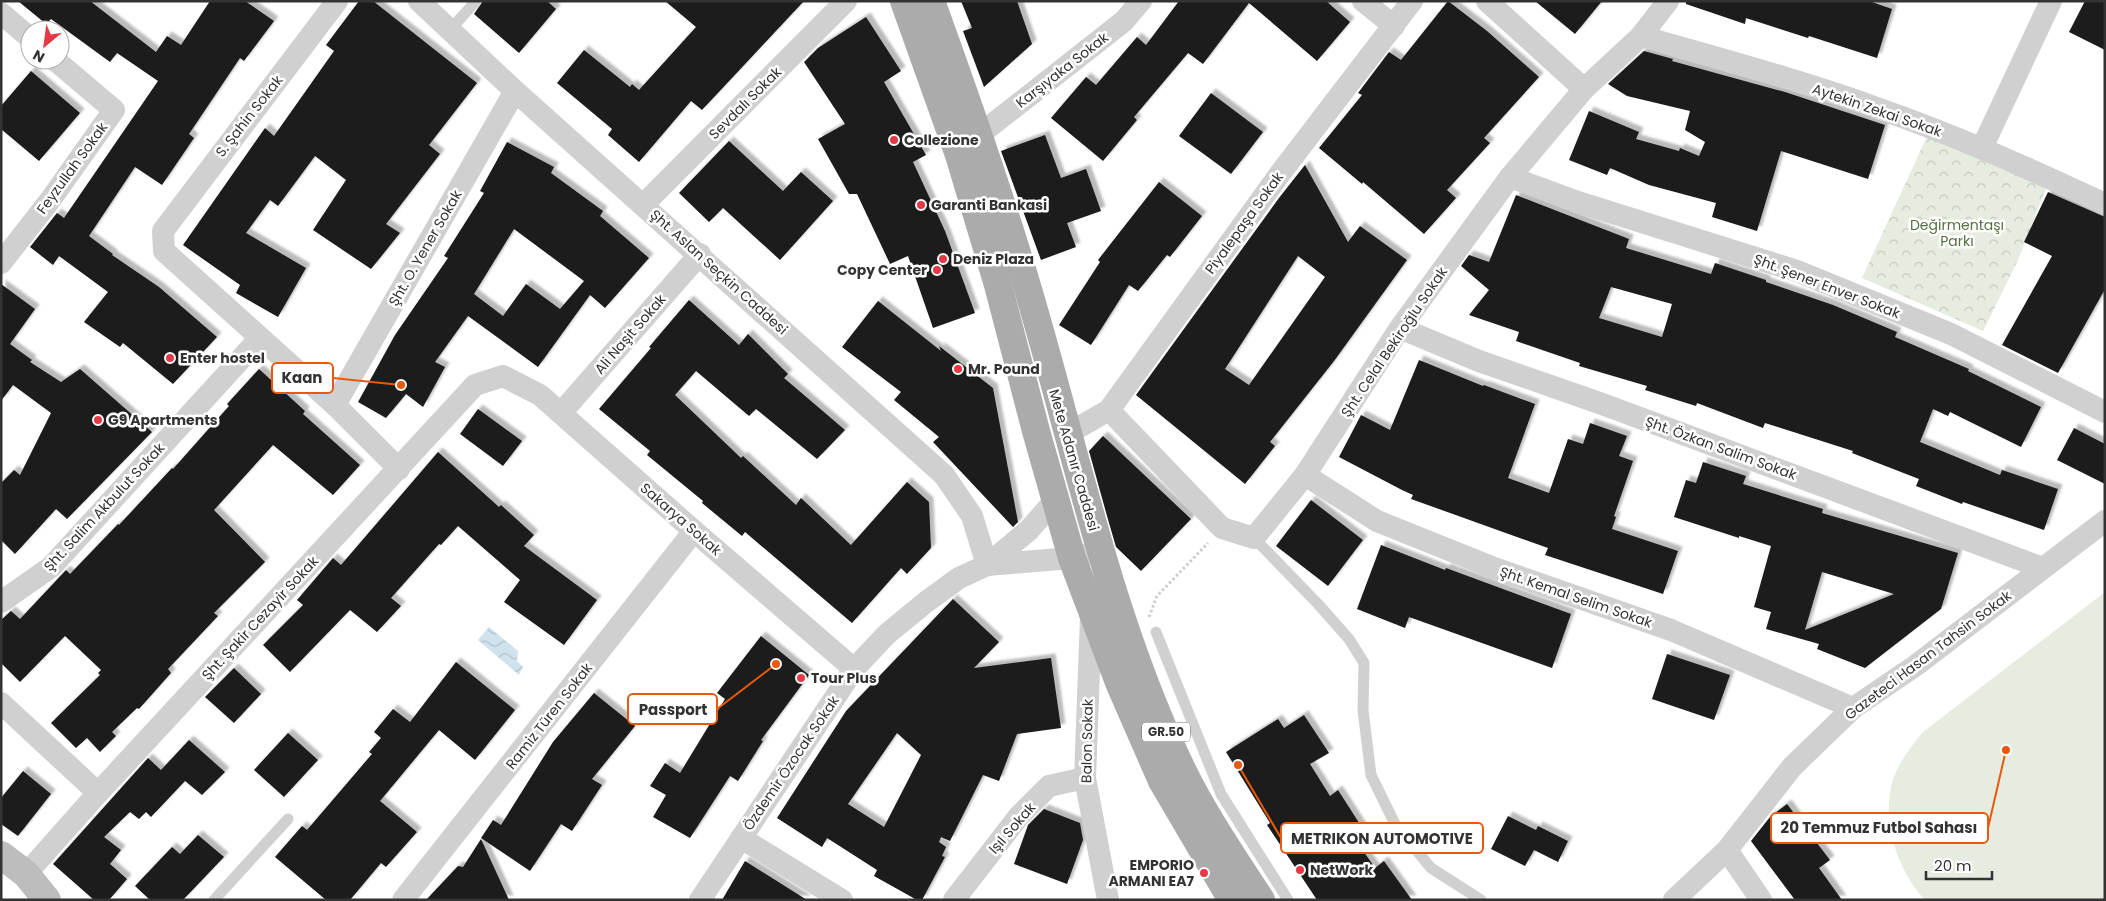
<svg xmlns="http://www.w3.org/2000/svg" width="2106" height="901" font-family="Poppins,sans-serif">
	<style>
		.park { fill: url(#park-crowns) }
		.pitch { fill: #e6ecdf }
		.water { fill: url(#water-waves) }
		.building { fill: #1a1a1a; fill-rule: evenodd; filter: url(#shadow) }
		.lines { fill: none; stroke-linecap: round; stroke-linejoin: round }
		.path { stroke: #cdcdcd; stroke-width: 3; stroke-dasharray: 2.5 2.5; stroke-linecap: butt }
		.lane { stroke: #d0d0d0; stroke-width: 11 }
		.street { stroke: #d0d0d0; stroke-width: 22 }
		.secondary { stroke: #bdbdbd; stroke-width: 28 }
		.primary { stroke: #ababab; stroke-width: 28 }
		.poi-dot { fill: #e63946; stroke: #fff; stroke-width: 2 }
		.labels { text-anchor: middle; stroke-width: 5; stroke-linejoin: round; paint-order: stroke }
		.shield { fill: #fff; stroke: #707070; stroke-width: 1 }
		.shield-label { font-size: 12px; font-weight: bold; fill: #333 }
		.street-label { font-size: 14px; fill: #333; stroke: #fff }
		.poi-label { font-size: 14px; font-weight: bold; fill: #333; stroke: #fff; text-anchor: start }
		.park-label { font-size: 14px; fill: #56703f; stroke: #fff }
		.leader { fill: none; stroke: #e8590c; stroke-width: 2 }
		.callout-dot { fill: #e8590c; stroke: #fff; stroke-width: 2 }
		.callout { fill: #fff; stroke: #e8590c; stroke-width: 2 }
		.callout-label { font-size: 15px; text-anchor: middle; font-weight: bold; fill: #333 }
	</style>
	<defs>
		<pattern id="park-crowns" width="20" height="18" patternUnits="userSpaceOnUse" patternTransform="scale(1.25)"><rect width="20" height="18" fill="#e6ecdf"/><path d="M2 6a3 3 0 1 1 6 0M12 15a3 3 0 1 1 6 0" fill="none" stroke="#c6cbc0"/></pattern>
		<pattern id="water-waves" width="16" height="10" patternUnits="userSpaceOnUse" patternTransform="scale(1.25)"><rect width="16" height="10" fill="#cfe2ee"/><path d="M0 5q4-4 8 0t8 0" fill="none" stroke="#b2c2cd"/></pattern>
		<filter id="shadow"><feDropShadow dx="4.5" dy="-4.5" stdDeviation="1" flood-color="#0004"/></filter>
	</defs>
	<rect width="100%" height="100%" fill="#fff"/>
	<!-- park -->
	<polygon class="park" points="1928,134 2047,186 2018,260 1983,331 1862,278"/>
	<!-- pitch -->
	<path class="pitch" d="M2105,592V900H1925C1900,874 1884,829 1890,793C1893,770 1908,750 1923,732Z"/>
	<!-- water -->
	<polygon class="water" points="489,627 518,651 517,661 523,667 519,675 478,640"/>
	<!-- building -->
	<g class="building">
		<polygon points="18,1 90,1 156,52 167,36 181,45 210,1 245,1 274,21 244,61 240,58 189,134 194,138 162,185 135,167 89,236 113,254 112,255 159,287 217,337 173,384 123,343 120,347 84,322 108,292 59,256 53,265 30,247 57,213 64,218 158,81 117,53 110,62 51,19 46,24"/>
		<polygon points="359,1 373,1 477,83 429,145 440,154 386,224 400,233 371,269 313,230 346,180 315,156 278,206 270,200 246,233 306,268 278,317 236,293 240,285 183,245 265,128 274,136 334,51 326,45"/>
		<polygon points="483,1 547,1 556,9 519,53 474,14"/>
		<polygon points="665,1 804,1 702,110 691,101 639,162 608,135 612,129 557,83 584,50 630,87 632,84 639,90 696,27"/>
		<polygon points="961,1 1017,1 1032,44 984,87 963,31 972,28"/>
		<polygon points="1179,1 1326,1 1350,22 1317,61 1249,3 1203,64 1188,53 1134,117 1137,120 1103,161 1051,118 1086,77 1096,85 1137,37 1146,45"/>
		<polygon points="1448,1 1487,31 1539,77 1484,138 1490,143 1447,190 1456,198 1424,234 1363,182 1362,184 1319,148 1362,95 1358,93 1389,52 1401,60"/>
		<polygon points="1535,1 1602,1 1575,34"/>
		<polygon points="1686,1 1869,1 1892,9 1877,58 1809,36 1808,38 1746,18 1745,24 1686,4"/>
		<polygon points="2085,1 2105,1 2105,50 2069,32"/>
		<polygon points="866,17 901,71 884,82 926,155 913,162 945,231 975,313 933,328 908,256 890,264 857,194 849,194 818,139 845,124 804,62 818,48"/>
		<polygon points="1644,51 1673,59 1672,61 1785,92 1885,125 1868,179 1781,151 1757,231 1712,217 1716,203 1649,185 1610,168 1607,175 1569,160 1589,111 1639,132 1636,139 1679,151 1680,148 1699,156 1705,142 1685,130 1690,111 1627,96 1608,84"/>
		<polygon points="31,71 80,113 39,161 1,129 1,106"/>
		<polygon points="1211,93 1263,132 1231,174 1179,136"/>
		<polygon points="1045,135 1061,178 1086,169 1101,211 1067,223 1076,247 1041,260 1001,151"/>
		<polygon points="729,141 783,191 801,172 833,201 780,260 723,208 709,222 679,193"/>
		<path d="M507,142L554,167L551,173L603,211L600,216L649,258L605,308L590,295L538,367L468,316L435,362L445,367L423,407L406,394L386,418L358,402L395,335L448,258L444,256L484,193L480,191ZM514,229L584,281L560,309L526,284L503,316L474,294Z"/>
		<path d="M1305,165L1348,242L1360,226L1407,260L1334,361L1270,442L1275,446L1245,484L1136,395L1279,198ZM1298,256L1325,277L1249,385L1225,369Z"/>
		<polygon points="1159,182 1202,216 1170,257 1167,255 1138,291 1129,285 1091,345 1059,325 1100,262 1098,260"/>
		<polygon points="2048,192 2105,217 2105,289 2058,373 2002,345 2052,256 2024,242"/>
		<path d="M1516,195L1629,239L1626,248L1711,274L1715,263L1766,280V282L1833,305L1897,332L1895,337L1969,369L1968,371L2041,407L2021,447L1950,412L1948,416L1933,409L1920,442L2000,475L2002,470L2058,489L2044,530L1963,502L1962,504L1916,486L1919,479L1852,453L1853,451L1765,423L1763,428L1697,403L1696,406L1645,390L1647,386L1579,366L1580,363L1516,341L1519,332L1469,315L1489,290L1461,266L1469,255L1489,262ZM1611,287L1672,304L1662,337L1599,318Z"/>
		<polygon points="1,284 35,309 10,344 32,360 30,362 61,382 80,369 152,432 67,519 56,509 15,554 1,540 1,483 14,470 20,475 51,413 13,385 1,401"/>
		<polygon points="689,300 739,345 748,334 788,374 784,378 845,430 817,459 756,409 749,416 696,371 675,395 741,458 743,456 796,505 801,498 851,545 907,482 929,502 931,548 907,574 901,568 852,623 745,532 742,536 702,503 703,501 647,455 650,451 599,409 651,348 649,347"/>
		<polygon points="878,301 941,351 939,346 993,388 1018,522 1013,527 933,442 939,437 894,400 901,392 842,347"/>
		<polygon points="1419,360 1483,386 1484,385 1535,404 1508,478 1549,493 1568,439 1583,444 1590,423 1627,436 1619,456 1633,461 1614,516 1616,517 1612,529 1678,551 1663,594 1545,555 1548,548 1411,499 1413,495 1402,490 1403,488 1402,490 1339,457 1361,415 1390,430"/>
		<polygon points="259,369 305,411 303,414 360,465 333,495 273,445 214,510 265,562 214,613 218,616 168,669 171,673 139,709 137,708 112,732 116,736 100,752 87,738 76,748 51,723 100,675 98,673 101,670 65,636 20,682 1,663 1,620 11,611 20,619 66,570 70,574 118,524 119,525 172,468 173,469 229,406 227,404"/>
		<polygon points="478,409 522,441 503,466 460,434"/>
		<polygon points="2074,428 2105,444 2105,484 2057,460"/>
		<polygon points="1103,436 1191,519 1141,571 1116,547 1107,516 1089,451"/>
		<polygon points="438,452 499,507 501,505 534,535 524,546 597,600 564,645 504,602 520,580 458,526 441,545 439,544 391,598 401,606 377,632 350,610 290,672 263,645 303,605 297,600 333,558 341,565"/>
		<path d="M1703,462L1746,476L1743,484L1823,509L1822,513L1958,553L1941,609L1865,668L1817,649L1819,644L1766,629L1771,612L1754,607L1771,546L1739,536V538L1674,517L1686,480L1696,483ZM1822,572L1894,594L1805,630Z"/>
		<polygon points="1311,500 1363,540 1328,586 1276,546"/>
		<polygon points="1381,545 1445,570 1446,568 1571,614 1552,668 1409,617 1405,628 1357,609"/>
		<path d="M953,599L999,642L974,668L1051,658L1061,728L1017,734L999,781L983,775L950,841L941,837L939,842L946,847L942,856L945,857L922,900H917L874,876L877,870L827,838L822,847L777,818L846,711ZM897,733L921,755L884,827L848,804Z"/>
		<polygon points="761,636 809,675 761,740 763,741 738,781 730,776 690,838 653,817 666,795 650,786 665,763 680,773 725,699 717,693"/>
		<polygon points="1667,654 1730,675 1714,720 1652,699"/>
		<polygon points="456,662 515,710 475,760 439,730 380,801 417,832 386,867 381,863 350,900 326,900 275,857 302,826 307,830 372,754 369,752 381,738 374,732 393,709 410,722"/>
		<polygon points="234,668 261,694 234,723 205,697"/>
		<polygon points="594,693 635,726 592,779 602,785 572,831 561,824 530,871 481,838 493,820 501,825 553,742"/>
		<polygon points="1304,715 1329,753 1310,764 1330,796 1338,790 1363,829 1353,836 1375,868 1384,861 1412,900 1317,900 1267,825 1270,823 1226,752 1278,719 1284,728"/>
		<polygon points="288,733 318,760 284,797 254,770"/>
		<polygon points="189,740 225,772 202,795 185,781 151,817 146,812 139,819 130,812 104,837 121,850 110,864 127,879 109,900 94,900 53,864 148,758 161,770"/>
		<polygon points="23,771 51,794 18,836 1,824 1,798"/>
		<polygon points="1787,804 1830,860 1819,868 1842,900 1795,900 1751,841 1770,817"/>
		<polygon points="1044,809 1080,823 1083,840 1067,884 1014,864 1028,825"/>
		<polygon points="1508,816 1536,830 1538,826 1568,841 1558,862 1534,850 1525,866 1491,849"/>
		<polygon points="198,835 224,857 183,900 150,900 135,886 172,847 180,854"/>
		<polygon points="481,839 509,900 426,900 458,866 463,867"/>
		<polygon points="745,861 807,900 722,900"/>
	</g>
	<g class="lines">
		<!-- path -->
		<polyline class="path" points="1149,617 1157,596 1208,543"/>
		<!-- lane -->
		<g class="lane">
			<polyline points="450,30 476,1"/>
			<polyline points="1254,538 1318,604 1349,639 1364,663 1363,710 1371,775 1396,826 1431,868 1481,900"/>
			<polyline points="1156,632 1221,794 1288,900"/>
			<polyline points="214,900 288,819"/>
		</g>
		<!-- street -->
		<g class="street">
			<polyline points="337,1 163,231 164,251 335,405 399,469"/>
			<polyline points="419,1 515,91 944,475 972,516 987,565"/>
			<polyline points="1363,1 1394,26"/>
			<polyline points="1487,1 1584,89"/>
			<polyline points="1,13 30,38"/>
			<path d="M1641,36C1720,59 1800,80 1877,108C1955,135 2030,169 2105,204"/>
			<polyline points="979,135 1124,21 1141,1"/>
			<polyline points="1982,148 2051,1"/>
			<polyline points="1510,177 1578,202 1797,271 1951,334 2105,412"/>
			<polyline points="644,204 846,1"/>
			<polyline points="1,263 51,199 114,110 55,60"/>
			<polyline points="1400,328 1479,361 1605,405 2043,568"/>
			<polyline points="335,405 515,91"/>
			<polyline points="1109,410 1222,528 1254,538 1305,475 1400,328 1510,177 1584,89 1641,36 1668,1"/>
			<polyline points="561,413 700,254"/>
			<polyline points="1067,434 1109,410 1282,171 1412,1"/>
			<polyline points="1305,475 1377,521 1494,568 1671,630 1853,708"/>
			<polyline points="987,565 1072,558 1100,551"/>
			<polyline points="1,602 51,567 260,338"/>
			<polyline points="1091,616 1085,778 1108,900"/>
			<polyline points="1,703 98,793"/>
			<polyline points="741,838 842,900"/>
			<polyline points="1727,850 1761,900"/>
			<polyline points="26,874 98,793 475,385 503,376 540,395 694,531 854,669"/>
			<polyline points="403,900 694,531"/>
			<polyline points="700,900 854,669 887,634 926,602 959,578 987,565 1029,530 1056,499"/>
			<polyline points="954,900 1019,816 1049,786 1085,778"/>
			<polyline points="1674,900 1727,850 1792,767 1853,708 1915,666 2105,521"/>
		</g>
		<!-- secondary -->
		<polyline class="secondary" points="1,855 26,874 47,900"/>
		<!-- primary -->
		<g class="primary">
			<polyline points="904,1 959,155 998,285 1036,431 1072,558 1120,685 1162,781 1232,900"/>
			<path d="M931,1C964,92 996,183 1024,276C1073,437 1105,605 1177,759C1200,809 1231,854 1261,900"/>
		</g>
	</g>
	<!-- markers -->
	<g class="poi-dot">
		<circle cx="894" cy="140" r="5"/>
		<circle cx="921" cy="205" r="5"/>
		<circle cx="943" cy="259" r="5"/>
		<circle cx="937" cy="270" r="5"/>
		<circle cx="170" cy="358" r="5"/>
		<circle cx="958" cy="369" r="5"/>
		<circle cx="98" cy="420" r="5"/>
		<circle cx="801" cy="678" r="5"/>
		<circle cx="1300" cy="870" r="5"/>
		<circle cx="1204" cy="873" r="5"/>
	</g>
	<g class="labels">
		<!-- shield labels -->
		<rect class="shield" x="1142" y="722.5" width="48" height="19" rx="4"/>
		<g class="shield-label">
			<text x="1166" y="736">GR.50</text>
		</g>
		<!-- street labels -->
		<g class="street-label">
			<text transform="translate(1062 70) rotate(-38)" y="5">Karşıyaka Sokak</text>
			<text transform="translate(745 103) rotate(-45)" y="5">Sevdalı Sokak</text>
			<text transform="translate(1877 110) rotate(19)" y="5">Aytekin Zekai Sokak</text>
			<text transform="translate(249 116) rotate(-52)" y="5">S. Şahin Sokak</text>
			<text transform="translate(72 168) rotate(-54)" y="5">Feyzullah Sokak</text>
			<text transform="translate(1244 223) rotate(-54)" y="5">Piyalepaşa Sokak</text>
			<text transform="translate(425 248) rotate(-60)" y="5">Şht. O. Yener Sokak</text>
			<text transform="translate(719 272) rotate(42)" y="5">Şht. Aslan Seçkin Caddesi</text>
			<text transform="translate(1827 286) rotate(21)" y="5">Şht. Şener Enver Sokak</text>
			<text transform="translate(630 334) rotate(-49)" y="5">Ali Naşit Sokak</text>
			<text transform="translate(1394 342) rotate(-56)" y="5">Şht. Celal Bekiroğlu Sokak</text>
			<text transform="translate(1721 448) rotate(20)" y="5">Şht. Özkan Salim Sokak</text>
			<text transform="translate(1074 460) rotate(74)" y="5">Mete Adanır Caddesi</text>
			<text transform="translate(104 507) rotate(-47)" y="5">Şht. Salim Akbulut Sokak</text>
			<text transform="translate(681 519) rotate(41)" y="5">Sakarya Sokak</text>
			<text transform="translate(1576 597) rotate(19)" y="5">Şht. Kemal Selim Sokak</text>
			<text transform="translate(260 618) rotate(-47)" y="5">Şht. Şakir Cezayir Sokak</text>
			<text transform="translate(1928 655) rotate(-37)" y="5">Gazeteci Hasan Tahsin Sokak</text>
			<text transform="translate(549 716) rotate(-52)" y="5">Ramiz Türen Sokak</text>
			<text transform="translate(1087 741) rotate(-89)" y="5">Balon Sokak</text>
			<text transform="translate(791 763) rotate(-56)" y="5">Özdemir Özocak Sokak</text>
			<text transform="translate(1012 828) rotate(-49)" y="5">Işıl Sokak</text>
		</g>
		<!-- poi labels -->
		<g class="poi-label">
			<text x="904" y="145">Collezione</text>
			<text x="931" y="210">Garanti Bankasi</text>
			<text x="953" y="264">Deniz Plaza</text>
			<text x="927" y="275" text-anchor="end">Copy Center</text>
			<text x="180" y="363">Enter hostel</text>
			<text x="968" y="374">Mr. Pound</text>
			<text x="108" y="425">G9 Apartments</text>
			<text x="811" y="683">Tour Plus</text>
			<text x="1194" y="870" text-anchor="end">EMPORIO<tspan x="1194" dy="16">ARMANI EA7</tspan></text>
			<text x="1310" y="875">NetWork</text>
		</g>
		<!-- park labels -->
		<g class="park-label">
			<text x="1957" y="230">Değirmentaşı<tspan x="1957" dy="16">Parkı</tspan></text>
		</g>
	</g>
	<!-- callouts -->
	<path class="leader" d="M401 385L333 378M776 664L717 709M2006 750L1988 828M1238 765L1281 838"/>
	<g class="callout-dot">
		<circle cx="401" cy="385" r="5"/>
		<circle cx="776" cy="664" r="5"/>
		<circle cx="2006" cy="750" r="5"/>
		<circle cx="1238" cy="765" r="5"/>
	</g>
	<g class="callout">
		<rect x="272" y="363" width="61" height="30" rx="5"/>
		<rect x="628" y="694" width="89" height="30" rx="5"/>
		<rect x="1771" y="813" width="217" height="30" rx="5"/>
		<rect x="1281" y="823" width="202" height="30" rx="5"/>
	</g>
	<g class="callout-label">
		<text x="302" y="383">Kaan</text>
		<text x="673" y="715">Passport</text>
		<text x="1879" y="833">20 Temmuz Futbol Sahası</text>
		<text x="1382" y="844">METRIKON AUTOMOTIVE</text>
	</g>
	<!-- border -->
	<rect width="2106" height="901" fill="none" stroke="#333333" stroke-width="5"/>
	<!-- north arrow -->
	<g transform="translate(45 45) rotate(209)"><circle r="24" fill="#ffffff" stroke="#adadad"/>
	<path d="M0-4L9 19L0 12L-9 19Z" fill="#e63946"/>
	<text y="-8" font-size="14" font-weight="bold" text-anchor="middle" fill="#333333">N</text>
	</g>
	<!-- scale -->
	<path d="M1926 871v8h66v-8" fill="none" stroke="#333333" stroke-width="2.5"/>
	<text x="1934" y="871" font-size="15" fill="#333333" stroke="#ffffff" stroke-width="4" paint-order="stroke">20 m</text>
</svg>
